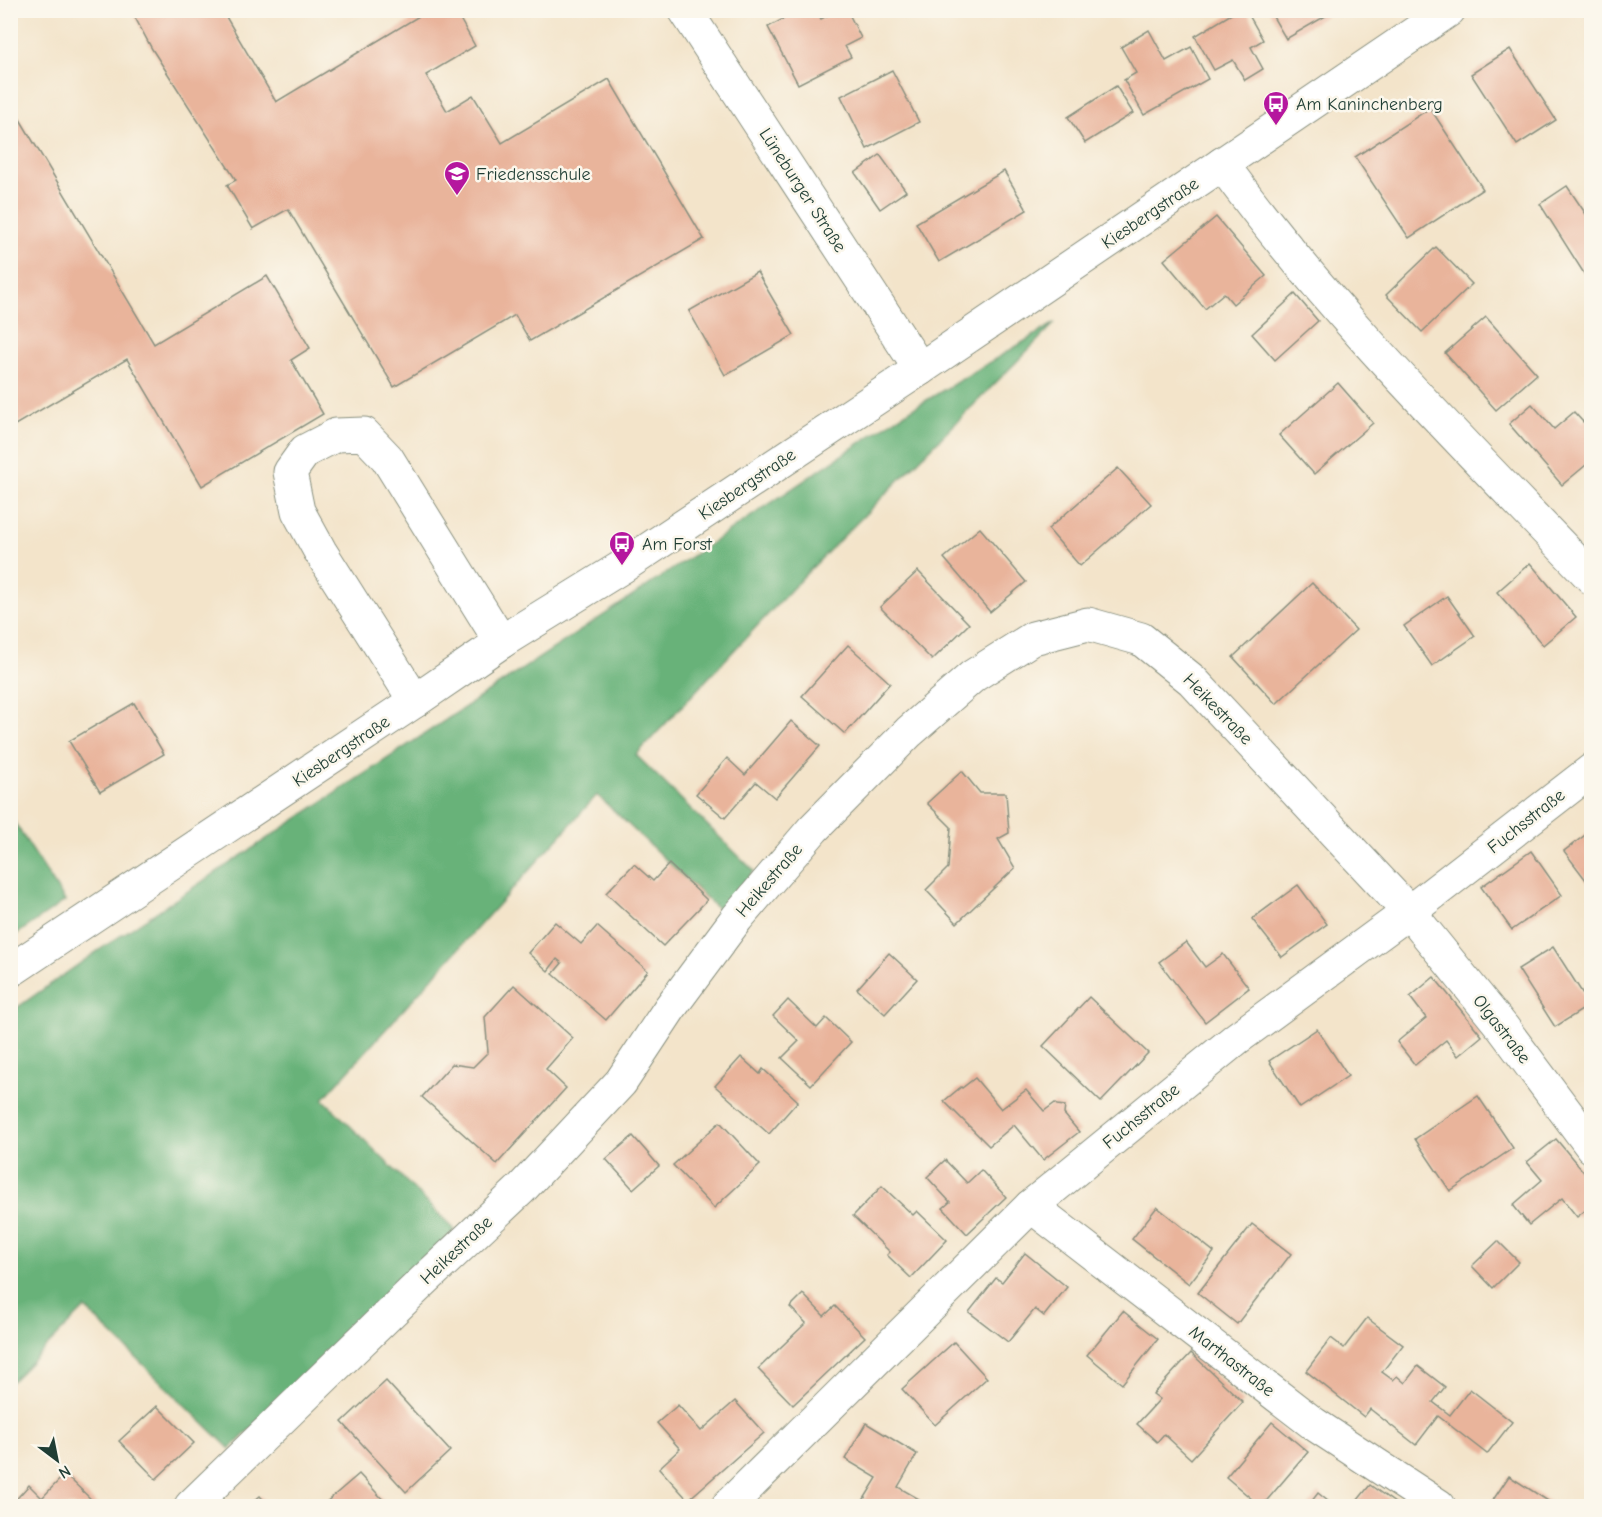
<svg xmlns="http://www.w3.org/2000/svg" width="1602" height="1517" font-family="'Comic Neue',sans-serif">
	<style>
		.forest { fill: #68b279; stroke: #447856; stroke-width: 1.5 }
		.building { fill: #e9b49b }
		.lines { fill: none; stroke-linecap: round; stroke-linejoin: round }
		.minor-casing { stroke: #89907f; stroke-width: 35 }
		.minor { stroke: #fff; stroke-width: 33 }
		.labels { text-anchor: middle; stroke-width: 5; stroke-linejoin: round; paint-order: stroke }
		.poi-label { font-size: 18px; fill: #1f3d34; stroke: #fbf7ec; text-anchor: start }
		.street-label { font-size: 18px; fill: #1f3d34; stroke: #fbf7ec }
	</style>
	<rect width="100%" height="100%" fill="#fbf7ec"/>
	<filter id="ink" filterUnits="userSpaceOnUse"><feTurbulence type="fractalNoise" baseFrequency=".0167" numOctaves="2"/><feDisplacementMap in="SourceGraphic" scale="12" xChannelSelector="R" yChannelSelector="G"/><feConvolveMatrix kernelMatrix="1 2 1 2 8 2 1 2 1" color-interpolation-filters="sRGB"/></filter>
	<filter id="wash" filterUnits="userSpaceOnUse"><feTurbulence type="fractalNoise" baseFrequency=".008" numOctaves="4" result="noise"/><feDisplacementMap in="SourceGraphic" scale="24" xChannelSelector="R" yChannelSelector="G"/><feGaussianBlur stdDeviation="1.35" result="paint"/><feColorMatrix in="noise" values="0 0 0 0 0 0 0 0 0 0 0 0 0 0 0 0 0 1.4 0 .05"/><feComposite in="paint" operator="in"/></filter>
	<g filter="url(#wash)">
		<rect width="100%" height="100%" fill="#f3e4ca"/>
		<!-- forest -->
		<g class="forest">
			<polygon points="1055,323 803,577 636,755 754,871 719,910 597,795 323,1099 455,1230 230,1449 85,1308 11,1382 11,1012 96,952 643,589 897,418"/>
			<polygon points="11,817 65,901 11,938 10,938"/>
		</g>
		<g id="blocks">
			<!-- building -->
			<g class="building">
				<polygon points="131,10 222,10 276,102 429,10 455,10 475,46 426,75 447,111 473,95 502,143 609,79 704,239 530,341 515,315 394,387 288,209 253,229 227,185 236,180 152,49"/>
				<polygon points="800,10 816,10 821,19 838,10 847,10 861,38 845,46 851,57 798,84 768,27"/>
				<polygon points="1238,10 1246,10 1263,40 1251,47 1263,69 1245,80 1233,60 1214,70 1195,36"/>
				<polygon points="1269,10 1336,10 1286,39"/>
				<polygon points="1582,10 1592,10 1592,23"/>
				<polygon points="1149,30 1166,61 1191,47 1208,79 1144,115 1124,80 1136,73 1121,47"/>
				<polygon points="1510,49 1556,120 1517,145 1471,74"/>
				<polygon points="892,70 919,122 867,149 841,96"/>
				<polygon points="1116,86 1133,113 1085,143 1068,117"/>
				<polygon points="12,106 154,344 267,276 310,348 291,360 323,414 202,486 127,359 10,428 10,107"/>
				<polygon points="1430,108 1483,189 1409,238 1355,157"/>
				<polygon points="880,155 906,191 880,209 855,173"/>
				<polygon points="1004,171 1027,210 939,262 916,223"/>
				<polygon points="1567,186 1592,223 1592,271 1585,275 1540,204"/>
				<polygon points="1216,217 1266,276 1233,304 1224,293 1205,309 1164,260"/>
				<polygon points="1436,247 1472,284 1422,332 1386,295"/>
				<polygon points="757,272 794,335 725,375 689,311"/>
				<polygon points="1295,294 1318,321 1275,360 1252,334"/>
				<polygon points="1486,317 1537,374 1496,410 1445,353"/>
				<polygon points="1338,383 1373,423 1314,474 1279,435"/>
				<polygon points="1532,404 1554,429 1574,412 1583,422 1592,414 1592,460 1562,485 1509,424"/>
				<polygon points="1118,468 1151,504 1080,566 1048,529"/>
				<polygon points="980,528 1026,582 990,612 944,558"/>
				<polygon points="1530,563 1576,617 1543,645 1497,592"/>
				<polygon points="918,571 969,624 932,660 880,607"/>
				<polygon points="1312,583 1356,630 1276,704 1233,657"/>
				<polygon points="1447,596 1475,636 1432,666 1404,626"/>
				<polygon points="848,645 890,683 845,734 802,696"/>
				<polygon points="134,703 164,754 100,792 69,741"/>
				<polygon points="791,721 820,746 775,798 756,782 725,818 696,794 727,758 745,775"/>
				<polygon points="962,771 980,793 1006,793 1009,833 998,839 1015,868 957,923 926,890 948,868 951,827 927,803"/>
				<polygon points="1592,830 1592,888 1564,851"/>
				<polygon points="1531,851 1562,895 1512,930 1481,887"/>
				<polygon points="634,864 653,881 669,864 707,900 663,946 606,893"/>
				<polygon points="1298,885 1327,924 1282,957 1252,919"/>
				<polygon points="555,922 581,944 597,926 648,971 606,1020 553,974 562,963 557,959 548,971 528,953"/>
				<polygon points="1186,942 1205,967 1223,954 1249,988 1205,1022 1159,962"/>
				<polygon points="1553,947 1590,1005 1555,1027 1518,969"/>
				<polygon points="889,953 917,979 885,1014 857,989"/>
				<polygon points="1434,977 1482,1036 1458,1056 1446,1040 1415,1065 1397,1042 1426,1018 1410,997"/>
				<polygon points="514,985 573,1038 546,1069 566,1088 497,1164 422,1097 452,1064 473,1067 488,1052 485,1017"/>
				<polygon points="1089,997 1148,1053 1101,1102 1043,1046"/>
				<polygon points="788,1000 817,1028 826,1018 851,1042 811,1085 782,1058 799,1041 773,1016"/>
				<polygon points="1317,1029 1348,1076 1300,1108 1269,1061"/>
				<polygon points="741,1057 760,1074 763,1069 798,1101 769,1134 715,1086"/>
				<polygon points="975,1078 1001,1109 1026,1090 1044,1111 1055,1103 1057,1105 1065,1106 1064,1114 1079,1132 1043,1160 1014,1125 989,1146 944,1101 961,1087 962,1088"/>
				<polygon points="1478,1096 1513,1148 1450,1191 1415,1139"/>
				<polygon points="720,1122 760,1165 714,1208 673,1165"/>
				<polygon points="633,1136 659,1166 633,1189 606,1159"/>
				<polygon points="1556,1139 1592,1182 1592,1205 1577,1217 1562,1198 1529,1225 1513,1205 1542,1180 1527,1162"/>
				<polygon points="945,1160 967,1183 981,1170 1006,1197 967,1234 943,1208 950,1202 927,1177"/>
				<polygon points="882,1186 913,1215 917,1211 947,1240 911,1278 887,1255 890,1252 853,1216"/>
				<polygon points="1157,1207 1214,1252 1189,1284 1132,1239"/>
				<polygon points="1252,1224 1291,1254 1237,1324 1198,1293"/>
				<polygon points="1498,1241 1519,1262 1493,1288 1472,1266"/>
				<polygon points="1025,1253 1067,1287 1044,1316 1035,1309 1008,1342 969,1312 996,1278 1002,1282"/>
				<polygon points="803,1294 824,1316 835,1306 865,1337 793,1405 758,1369 806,1323 790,1307"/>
				<polygon points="1123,1311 1158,1339 1122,1384 1087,1355"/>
				<polygon points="1367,1318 1403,1345 1382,1372 1393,1380 1397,1376 1405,1383 1418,1366 1445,1387 1433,1402 1450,1415 1470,1389 1512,1422 1487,1454 1438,1416 1416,1445 1370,1409 1364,1417 1306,1371 1331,1338 1344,1348"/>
				<polygon points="954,1342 987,1378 935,1425 902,1389"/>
				<polygon points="1191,1353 1243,1402 1191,1459 1164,1434 1157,1442 1137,1424 1160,1399 1153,1394"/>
				<polygon points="386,1381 450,1451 406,1492 342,1422"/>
				<polygon points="735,1401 764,1433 688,1500 659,1468 680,1449 657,1423 678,1405 701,1431"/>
				<polygon points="157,1406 194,1443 156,1479 119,1441"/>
				<polygon points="1272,1422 1308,1452 1262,1506 1260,1506 1226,1477"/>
				<polygon points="866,1423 917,1454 898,1487 919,1499 915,1506 865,1506 861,1504 877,1478 845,1459"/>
				<polygon points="65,1474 98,1506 10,1506 29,1485 42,1498"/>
				<polygon points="359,1474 389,1506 326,1506 324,1504"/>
				<polygon points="1509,1476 1545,1499 1556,1506 1489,1506"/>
				<polygon points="1370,1485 1399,1506 1353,1506"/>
				<polygon points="1318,1493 1334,1506 1308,1506"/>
				<polygon points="260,1496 269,1506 248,1506"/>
			</g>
		</g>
	</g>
	<g filter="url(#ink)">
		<use href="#blocks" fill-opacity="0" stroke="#89907f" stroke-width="1.5"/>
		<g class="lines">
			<defs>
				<g id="minor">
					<polyline points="685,10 920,369"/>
					<path d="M1222,164C1331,314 1464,444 1592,578"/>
					<polyline points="415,701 320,551 298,511 290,472 305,451 336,435 364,434 387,458 501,642"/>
					<polyline points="10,971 415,701 501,642 622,567 920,369 1449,10"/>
					<polyline points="1031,1206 1314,1424 1439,1506"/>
					<polyline points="191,1506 415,1289 521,1189 621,1082 670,1008 737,918 813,829 909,732 973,676 1033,638 1088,624 1141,639 1192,680 1409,912 1503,1028 1592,1147"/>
					<polyline points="728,1506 1031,1206 1236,1039 1409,912 1592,770"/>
				</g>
			</defs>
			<!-- minor casing -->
			<use href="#minor" class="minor-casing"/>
			<!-- minor -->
			<use href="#minor" class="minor"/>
		</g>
	</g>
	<!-- icons -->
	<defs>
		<symbol id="bus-pin" viewBox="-11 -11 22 30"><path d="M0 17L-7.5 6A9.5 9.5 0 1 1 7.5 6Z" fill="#b5179e" stroke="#fbf7ec"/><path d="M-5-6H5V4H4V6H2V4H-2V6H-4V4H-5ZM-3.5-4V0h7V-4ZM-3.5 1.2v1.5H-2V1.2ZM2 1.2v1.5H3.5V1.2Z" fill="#fff"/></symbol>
		<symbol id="school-pin" viewBox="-11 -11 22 30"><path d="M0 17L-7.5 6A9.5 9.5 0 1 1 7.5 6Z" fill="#b5179e" stroke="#fbf7ec"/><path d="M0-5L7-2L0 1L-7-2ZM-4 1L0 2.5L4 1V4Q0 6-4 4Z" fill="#fff"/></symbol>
	</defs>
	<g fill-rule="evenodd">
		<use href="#bus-pin" x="1261" y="89" width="30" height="40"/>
		<use href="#school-pin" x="442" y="159" width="30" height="40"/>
		<use href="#bus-pin" x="607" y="529" width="30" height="40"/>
	</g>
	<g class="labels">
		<!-- poi labels -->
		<g class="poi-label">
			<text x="1296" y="110">Am Kaninchenberg</text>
			<text x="476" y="180">Friedensschule</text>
			<text x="642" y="550">Am Forst</text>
		</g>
		<!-- street labels -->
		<g class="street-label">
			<text transform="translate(803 190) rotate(57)" y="6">Lüneburger Straße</text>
			<text transform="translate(1150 213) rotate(-34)" y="6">Kiesbergstraße</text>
			<text transform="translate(747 484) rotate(-34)" y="6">Kiesbergstraße</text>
			<text transform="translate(1218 709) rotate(46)" y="6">Heikestraße</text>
			<text transform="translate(341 751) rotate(-34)" y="6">Kiesbergstraße</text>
			<text transform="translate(1526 821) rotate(-38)" y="6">Fuchsstraße</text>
			<text transform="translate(769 880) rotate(-49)" y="6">Heikestraße</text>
			<text transform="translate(1502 1029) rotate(52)" y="6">Olgastraße</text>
			<text transform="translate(1141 1116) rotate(-39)" y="6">Fuchsstraße</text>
			<text transform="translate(456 1250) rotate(-43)" y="6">Heikestraße</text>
			<text transform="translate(1232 1361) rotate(38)" y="6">Marthastraße</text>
		</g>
	</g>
	<!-- margin -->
	<rect width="1602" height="1517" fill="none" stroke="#fbf7ec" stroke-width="36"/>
	<!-- north arrow -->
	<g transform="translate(57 1460) rotate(148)" stroke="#fbf7ec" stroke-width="4.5" paint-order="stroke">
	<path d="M0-4.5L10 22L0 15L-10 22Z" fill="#1f3d34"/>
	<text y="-9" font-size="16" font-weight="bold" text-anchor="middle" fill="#1f3d34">N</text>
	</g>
</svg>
